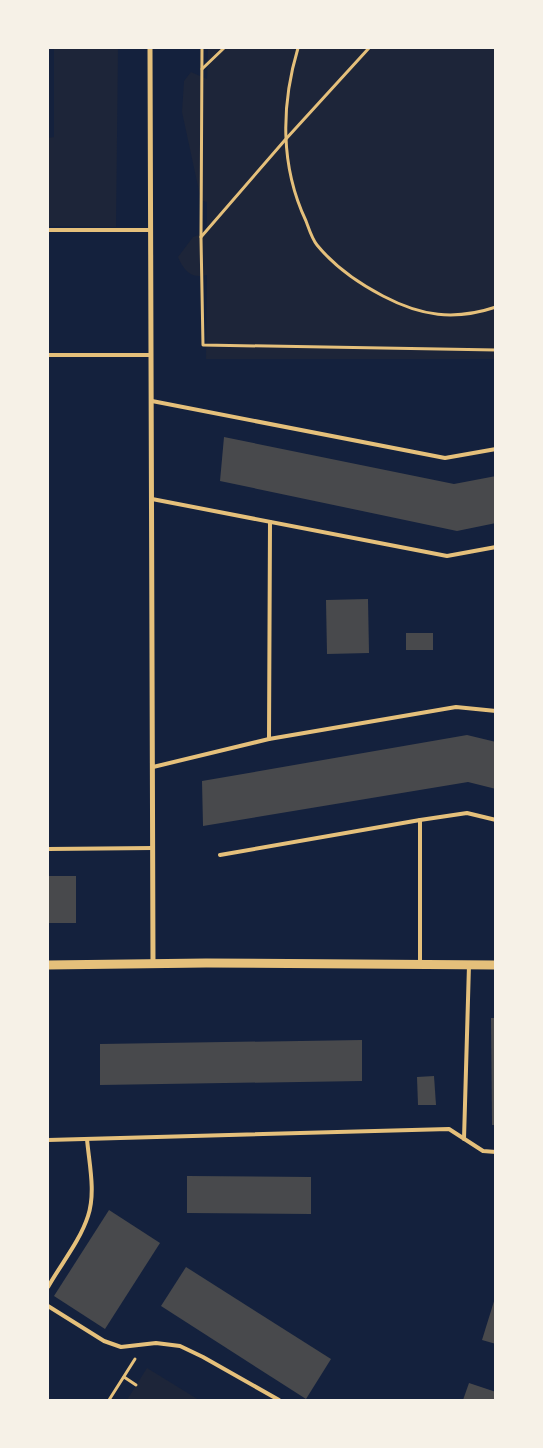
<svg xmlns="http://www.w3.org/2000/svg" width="543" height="1448" font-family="Arial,sans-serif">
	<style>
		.green { fill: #1d2539 }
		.building { fill: #48494c }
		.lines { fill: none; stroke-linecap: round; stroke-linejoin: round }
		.path { stroke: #e5c07b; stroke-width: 3 }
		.service { stroke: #e5c07b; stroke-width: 4 }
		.minor { stroke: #e5c07b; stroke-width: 5 }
		.tertiary { stroke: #e5c07b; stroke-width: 9 }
	</style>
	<rect width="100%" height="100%" fill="#14213d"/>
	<!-- green -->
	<g class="green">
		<polygon points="54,48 118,48 116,227 48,226 48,138 54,137"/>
		<path d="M208,48H495V359H206L207,275C191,279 184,271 178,257L193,237L207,232V202L203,201L199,191L182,112L184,81L191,72L207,79Z"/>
		<polygon points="147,1368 199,1400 127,1400"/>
	</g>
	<!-- building -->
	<g class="building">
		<polygon points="224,437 454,484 496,476 496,523 457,531 220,481"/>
		<polygon points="368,599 369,653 327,654 326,600"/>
		<rect x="406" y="633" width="27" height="17"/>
		<polygon points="467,735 496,742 496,789 468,782 203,826 202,781"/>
		<rect x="48" y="876" width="28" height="47"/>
		<polygon points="491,1018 496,1018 496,1125 492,1125"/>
		<polygon points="362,1040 362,1081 100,1085 100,1044"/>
		<polygon points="434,1076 436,1105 418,1105 417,1077"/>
		<polygon points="187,1176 311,1177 311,1214 187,1213"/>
		<polygon points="109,1210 160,1243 105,1329 54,1296"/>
		<polygon points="186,1267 331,1359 306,1399 161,1306"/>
		<polygon points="495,1298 496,1298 496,1344 482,1340"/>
		<polygon points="469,1383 496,1392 496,1400 463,1400"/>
	</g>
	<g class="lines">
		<!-- path -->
		<g class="path">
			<polyline points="202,48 201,238 203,345 496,350"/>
			<path d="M298,48C281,105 280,166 306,221C309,229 312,239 317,245C335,267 358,283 383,296C421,316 454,321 496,307"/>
			<polyline points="202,69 224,48"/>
			<polyline points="201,237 285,140 369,48"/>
			<polyline points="124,1377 136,1385"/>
			<polyline points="109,1400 135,1359"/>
		</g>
		<!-- service -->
		<g class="service">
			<polyline points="48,230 151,230"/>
			<polyline points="48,355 151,355"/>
			<polyline points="152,401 445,458 496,449"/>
			<polyline points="152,499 447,556 496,547"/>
			<polyline points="269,739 270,522"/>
			<polyline points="153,767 269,739 456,707 496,711"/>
			<polyline points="48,849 153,848"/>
			<polyline points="220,855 420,820"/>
			<polyline points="420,965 420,820 467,813 496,820"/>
			<polyline points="464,1139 469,965"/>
			<polyline points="48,1140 449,1129 483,1151 496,1152"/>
			<path d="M48,1287C61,1264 80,1241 88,1216C96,1192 89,1163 87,1139"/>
			<polyline points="48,1306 104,1341 121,1347 156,1343 180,1346 203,1357 279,1400"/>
		</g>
		<!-- minor -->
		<polyline class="minor" points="150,48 153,963"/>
		<!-- tertiary -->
		<polyline class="tertiary" points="48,965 206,963 496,965"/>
	</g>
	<!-- border -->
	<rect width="543" height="1448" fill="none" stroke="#f6f1e7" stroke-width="98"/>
</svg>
